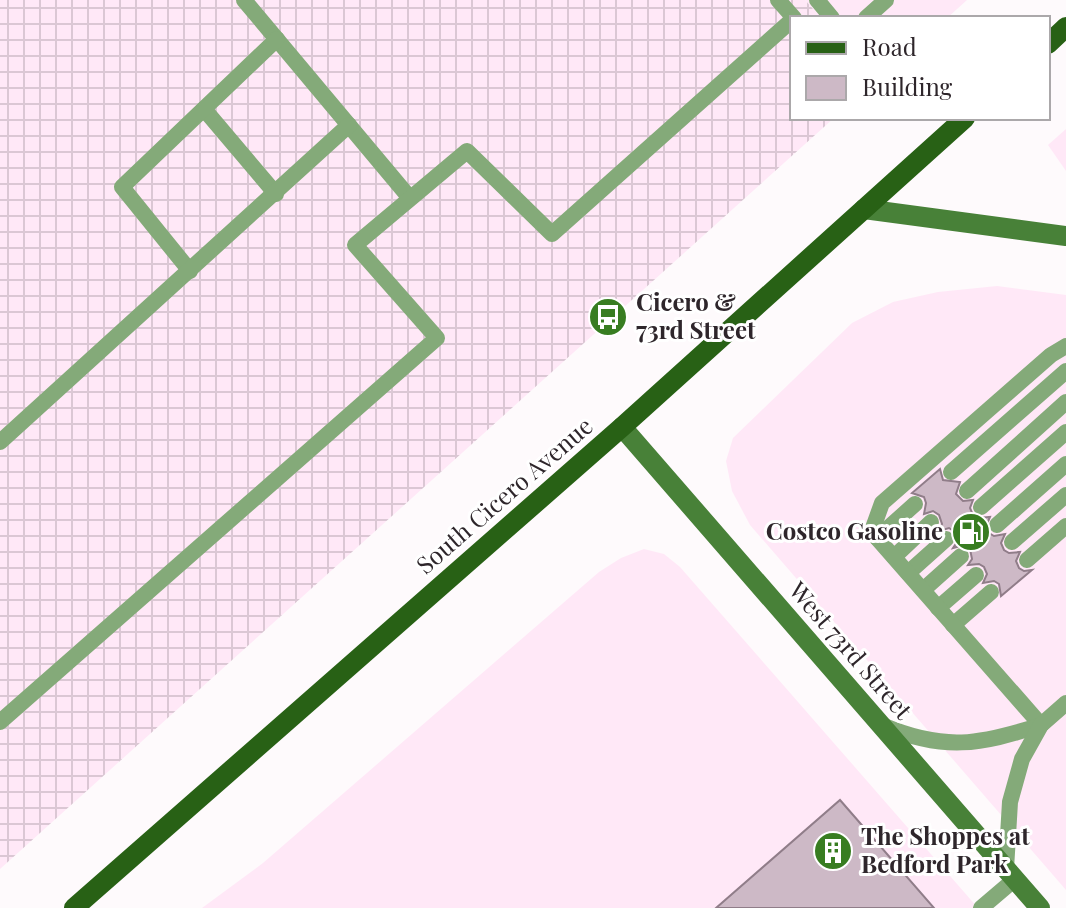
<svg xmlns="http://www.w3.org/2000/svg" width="1066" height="908" font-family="'Playfair Display',serif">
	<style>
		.built { fill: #ffe8f7 }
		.industrial { fill: url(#industrial-grid) }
		.building { fill: #cdb9c6; stroke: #907d89; stroke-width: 2 }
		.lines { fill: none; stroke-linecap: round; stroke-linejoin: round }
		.lane { stroke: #84aa79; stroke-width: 16 }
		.secondary { stroke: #488138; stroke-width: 20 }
		.primary { stroke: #286115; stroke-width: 20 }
		.labels { text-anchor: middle; stroke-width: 6; stroke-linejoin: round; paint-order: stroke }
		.poi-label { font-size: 24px; font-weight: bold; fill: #2e262b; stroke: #fff; text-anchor: start }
		.street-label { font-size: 24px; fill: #2e262b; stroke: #fff }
	</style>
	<defs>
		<pattern id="industrial-grid" width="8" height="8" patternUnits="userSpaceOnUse" patternTransform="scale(2)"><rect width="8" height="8" fill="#ffe8f7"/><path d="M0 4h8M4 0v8" fill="none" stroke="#dbc7d4"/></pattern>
	</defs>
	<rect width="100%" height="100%" fill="#fefafc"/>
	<!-- built -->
	<g class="built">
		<polygon points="805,0 967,0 947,18 821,18"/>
		<polygon points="1066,129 1066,171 1048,145"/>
		<polygon points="997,286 1066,295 1066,890 750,525 732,491 726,461 733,438 852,323 893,302 938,292"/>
		<polygon points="644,549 664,554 680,567 978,908 202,908 263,863 599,572 621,558"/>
	</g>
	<!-- industrial -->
	<polygon class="industrial" points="0,0 805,0 821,18 792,18 792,118 834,118 0,869"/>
	<!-- building -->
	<g class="building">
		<polygon points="940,469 943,480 960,482 956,494 963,501 973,500 970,508 973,515 978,518 990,517 986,526 989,533 994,536 1005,534 1001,543 1004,550 1009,553 1020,552 1016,561 1019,568 1024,571 1032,570 1001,596 999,584 994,581 983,583 987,574 984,567 979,564 968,565 972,559 970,549 964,545 953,548 957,542 955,532 949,528 939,531 942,524 939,515 933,511 924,514 926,503 924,497 912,493"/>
		<polygon points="840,800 934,908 716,908"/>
	</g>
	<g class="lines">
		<!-- lane -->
		<g class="lane">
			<polyline points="244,0 409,197"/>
			<polyline points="778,0 794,18"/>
			<polyline points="817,0 832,18"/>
			<polyline points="866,18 886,0"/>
			<polyline points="204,109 276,194"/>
			<polyline points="190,271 122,187 277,39"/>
			<polyline points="0,442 349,125"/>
			<polyline points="951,472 1066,371"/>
			<polyline points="967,491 1066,402"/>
			<polyline points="981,507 1066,432"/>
			<polyline points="997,525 1066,464"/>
			<polyline points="877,538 915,504"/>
			<polyline points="1012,542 1066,495"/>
			<polyline points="894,557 931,522"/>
			<polyline points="1027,560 1066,526"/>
			<polyline points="908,573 946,539"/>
			<polyline points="923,590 961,556"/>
			<polyline points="938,608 976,575"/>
			<polyline points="953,625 991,592"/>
			<polyline points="0,722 437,338 355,245 467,151 552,234 792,20"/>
			<polyline points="1041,725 877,538 873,528 882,503 1051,355 1066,346"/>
			<path d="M884,726C944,751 979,745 1041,725"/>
			<polyline points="1006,869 1010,802 1022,759 1041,725 1066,703"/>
			<polyline points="981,908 1015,879"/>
		</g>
		<!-- secondary -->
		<g class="secondary">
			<polyline points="864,209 1066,236"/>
			<polyline points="622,427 1040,908"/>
		</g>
		<!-- primary -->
		<g class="primary">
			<polyline points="1048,44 1066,27"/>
			<polyline points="74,908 622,427 965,118"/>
		</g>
	</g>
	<!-- icons -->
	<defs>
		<symbol id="bus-disc" viewBox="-11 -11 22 22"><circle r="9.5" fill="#387d21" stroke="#fff"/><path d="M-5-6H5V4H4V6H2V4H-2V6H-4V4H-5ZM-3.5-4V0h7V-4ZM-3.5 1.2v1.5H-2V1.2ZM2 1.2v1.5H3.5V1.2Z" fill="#fff"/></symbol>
		<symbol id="fuel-disc" viewBox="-11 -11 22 22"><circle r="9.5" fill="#387d21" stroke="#fff"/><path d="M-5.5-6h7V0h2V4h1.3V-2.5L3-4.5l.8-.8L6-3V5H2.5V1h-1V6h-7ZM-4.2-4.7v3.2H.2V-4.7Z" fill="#fff"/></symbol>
		<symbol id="building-disc" viewBox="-11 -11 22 22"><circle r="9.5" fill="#387d21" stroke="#fff"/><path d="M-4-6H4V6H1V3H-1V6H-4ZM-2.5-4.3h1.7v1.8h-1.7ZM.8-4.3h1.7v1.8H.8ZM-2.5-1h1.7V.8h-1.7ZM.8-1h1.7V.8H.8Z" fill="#fff"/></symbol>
	</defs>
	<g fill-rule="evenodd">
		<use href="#bus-disc" x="586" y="295" width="44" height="44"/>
		<use href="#fuel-disc" x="949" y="510" width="44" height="44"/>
		<use href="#building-disc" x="811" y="829" width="44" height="44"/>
	</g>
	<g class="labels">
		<!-- poi labels -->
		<g class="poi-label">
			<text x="636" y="311">Cicero &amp;<tspan x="636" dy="28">73rd Street</tspan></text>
			<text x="943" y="540" text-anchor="end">Costco Gasoline</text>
			<text x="861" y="845">The Shoppes at<tspan x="861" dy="28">Bedford Park</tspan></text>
		</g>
		<!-- street labels -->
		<g class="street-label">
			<text transform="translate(505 496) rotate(-41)" y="8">South Cicero Avenue</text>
			<text transform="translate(850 651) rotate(49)" y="8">West 73rd Street</text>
		</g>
	</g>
	<!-- legend -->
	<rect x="790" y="16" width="260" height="104" fill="#ffffff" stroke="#aba8aa" stroke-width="2"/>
	<rect x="806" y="42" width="40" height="12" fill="#286115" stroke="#aba8aa" stroke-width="2"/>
	<text x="862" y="56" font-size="24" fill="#2e262b">Road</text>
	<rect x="806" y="76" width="40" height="24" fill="#cdb9c6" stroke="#aba8aa" stroke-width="2"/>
	<text x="862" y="96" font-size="24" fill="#2e262b">Building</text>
</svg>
